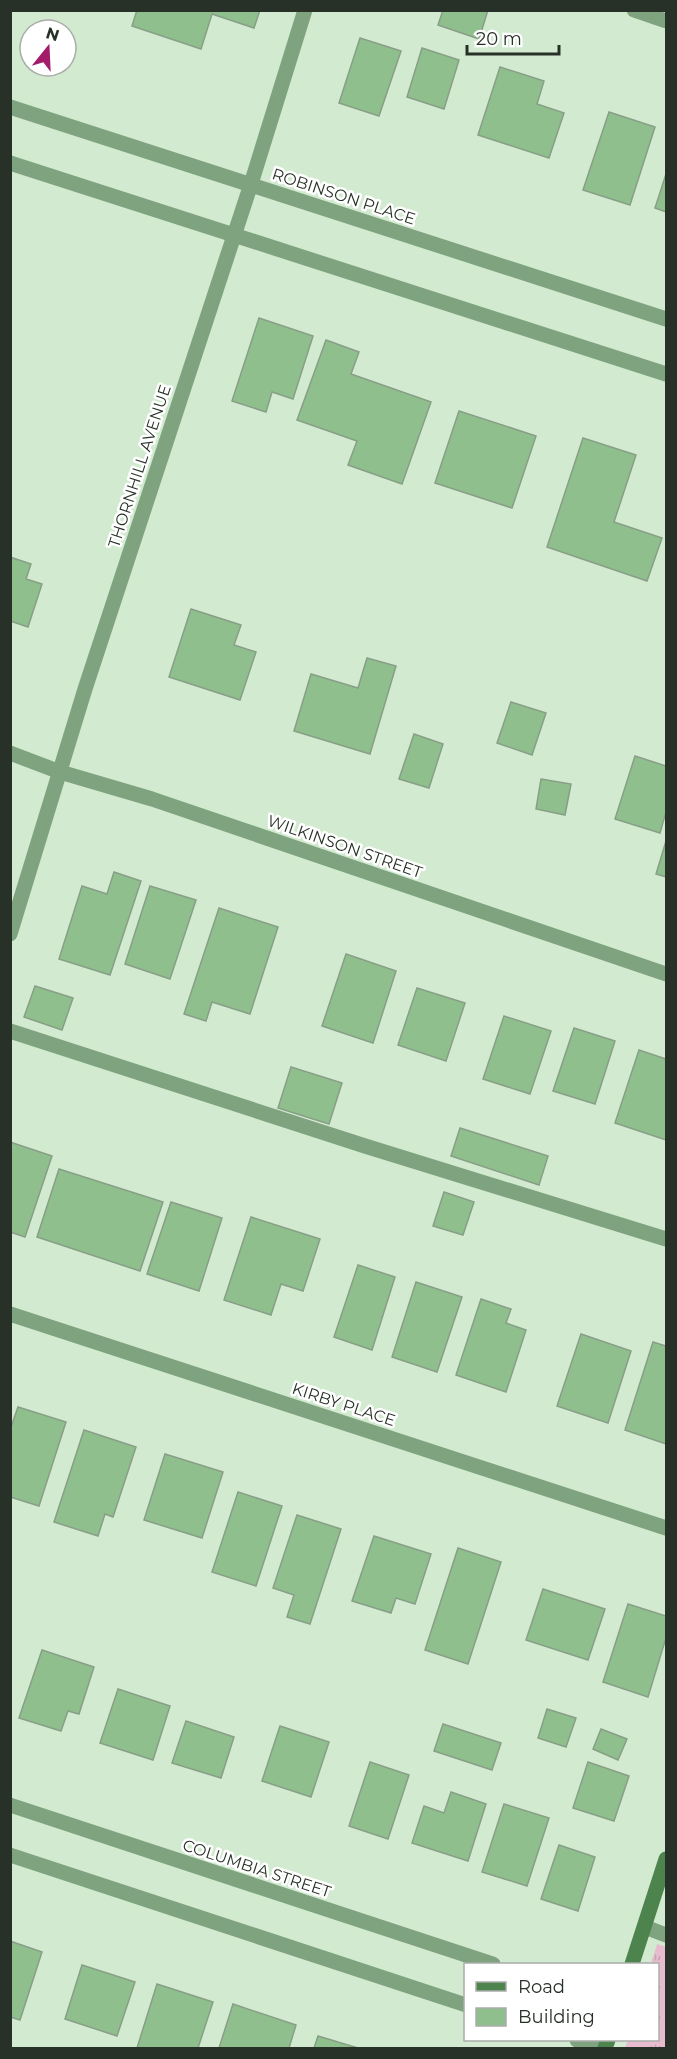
<svg xmlns="http://www.w3.org/2000/svg" width="677" height="2059" font-family="Montserrat,sans-serif">
	<style>
		.grass { fill: url(#grass-tufts) }
		.building { fill: #8fbf8d; stroke: #889f87; stroke-width: 1.5 }
		.lines { fill: none; stroke-linecap: round; stroke-linejoin: round }
		.lane { stroke: #7fa37e; stroke-width: 15 }
		.street { stroke: #7fa37e; stroke-width: 15 }
		.secondary { stroke: #4d834c; stroke-width: 15 }
		.labels { text-anchor: middle; stroke-width: 5; stroke-linejoin: round; paint-order: stroke }
		.street-label { font-size: 16px; fill: #283127; stroke: #fff }
	</style>
	<defs>
		<pattern id="grass-tufts" width="24" height="20" patternUnits="userSpaceOnUse" patternTransform="scale(1.5)"><rect width="24" height="20" fill="#e8bccf"/><path d="M3 7l-1-3M5 7V3M7 7l1-3M15 17l-1-3M17 17v-4M19 17l1-3" fill="none" stroke="#c7a2b2"/></pattern>
	</defs>
	<rect width="100%" height="100%" fill="#d2ead0"/>
	<!-- grass -->
	<polygon class="grass" points="657,1944 666,1947 666,2048 625,2048 628,2040 658,2040 658,1964 651,1964"/>
	<!-- building -->
	<g class="building">
		<polygon points="137,10 260,10 254,28 212,14 201,49 132,26"/>
		<polygon points="443,10 488,10 479,39 438,25"/>
		<polygon points="360,38 401,51 379,116 339,103"/>
		<polygon points="422,48 459,60 444,109 407,97"/>
		<polygon points="500,67 544,81 537,104 564,113 549,158 478,135"/>
		<polygon points="609,112 655,127 630,205 583,190"/>
		<polygon points="666,174 666,212 655,208"/>
		<polygon points="259,318 313,336 293,399 272,392 266,412 232,401"/>
		<polygon points="326,340 359,352 351,374 431,402 402,484 348,465 357,441 297,420"/>
		<polygon points="459,411 536,436 512,508 435,483"/>
		<polygon points="583,438 636,455 614,522 662,538 647,581 547,547"/>
		<polygon points="10,557 31,564 26,579 42,584 28,627 10,621"/>
		<polygon points="191,609 241,625 234,645 256,652 240,700 169,677"/>
		<polygon points="367,658 396,666 370,754 294,731 311,674 358,688"/>
		<polygon points="511,702 546,713 532,755 497,743"/>
		<polygon points="414,734 443,744 429,788 399,779"/>
		<polygon points="635,756 666,766 666,812 660,833 615,819"/>
		<polygon points="541,779 571,784 565,815 536,809"/>
		<polygon points="666,841 666,877 656,874"/>
		<polygon points="114,872 141,881 110,975 59,959 82,886 107,894"/>
		<polygon points="150,886 196,900 170,979 125,964"/>
		<polygon points="219,908 278,927 250,1014 212,1002 206,1021 184,1014"/>
		<polygon points="346,954 396,971 373,1043 322,1026"/>
		<polygon points="35,986 73,998 62,1030 24,1017"/>
		<polygon points="417,988 465,1003 446,1061 398,1045"/>
		<polygon points="504,1016 551,1031 530,1094 483,1079"/>
		<polygon points="574,1028 615,1041 595,1104 553,1091"/>
		<polygon points="639,1050 666,1059 666,1140 615,1123"/>
		<polygon points="291,1067 342,1083 329,1124 278,1108"/>
		<polygon points="460,1128 548,1156 539,1185 451,1156"/>
		<polygon points="10,1142 52,1156 25,1237 10,1232"/>
		<polygon points="59,1169 163,1202 140,1271 37,1237"/>
		<polygon points="444,1192 474,1202 463,1235 433,1226"/>
		<polygon points="171,1202 222,1218 199,1291 147,1274"/>
		<polygon points="251,1217 320,1239 303,1291 281,1284 271,1315 224,1300"/>
		<polygon points="358,1265 395,1277 372,1350 334,1337"/>
		<polygon points="416,1282 462,1297 437,1372 392,1357"/>
		<polygon points="481,1299 511,1309 506,1323 526,1330 506,1392 456,1375"/>
		<polygon points="581,1334 631,1351 608,1423 557,1406"/>
		<polygon points="653,1342 666,1346 666,1444 625,1430"/>
		<polygon points="18,1407 66,1422 39,1506 10,1497 10,1430"/>
		<polygon points="84,1430 136,1447 113,1517 105,1514 98,1536 54,1522"/>
		<polygon points="165,1454 223,1472 202,1538 144,1520"/>
		<polygon points="238,1492 282,1506 256,1586 212,1572"/>
		<polygon points="297,1515 341,1529 310,1624 287,1617 294,1595 273,1588"/>
		<polygon points="374,1536 431,1554 415,1604 396,1598 391,1613 352,1601"/>
		<polygon points="458,1548 501,1562 468,1664 425,1650"/>
		<polygon points="543,1589 605,1609 588,1660 526,1640"/>
		<polygon points="628,1604 666,1616 666,1638 648,1697 603,1682"/>
		<polygon points="42,1650 94,1667 79,1714 68,1711 61,1731 19,1718"/>
		<polygon points="118,1689 170,1706 153,1760 100,1743"/>
		<polygon points="547,1709 576,1718 566,1747 538,1738"/>
		<polygon points="186,1721 234,1737 221,1778 172,1763"/>
		<polygon points="443,1724 501,1743 492,1770 434,1751"/>
		<polygon points="280,1726 329,1742 311,1797 262,1781"/>
		<polygon points="601,1729 627,1739 618,1760 593,1749"/>
		<polygon points="370,1762 409,1775 388,1839 349,1826"/>
		<polygon points="588,1762 629,1776 614,1821 573,1808"/>
		<polygon points="451,1792 486,1804 468,1861 412,1843 424,1806 444,1813"/>
		<polygon points="504,1804 549,1818 527,1886 482,1872"/>
		<polygon points="559,1845 595,1857 578,1911 541,1899"/>
		<polygon points="10,1941 42,1952 20,2020 10,2017"/>
		<polygon points="82,1965 135,1982 117,2036 65,2019"/>
		<polygon points="157,1984 213,2002 198,2048 137,2048"/>
		<polygon points="233,2004 296,2025 289,2048 219,2048"/>
		<polygon points="318,2036 358,2048 314,2048"/>
	</g>
	<g class="lines">
		<!-- lane -->
		<polyline class="lane" points="10,1031 365,1146 666,1239"/>
		<!-- street -->
		<g class="street">
			<polyline points="634,10 666,21"/>
			<polyline points="10,107 666,319"/>
			<polyline points="10,163 666,374"/>
			<polyline points="10,753 60,772 152,799 666,974"/>
			<polyline points="10,934 85,689 251,184 305,10"/>
			<polyline points="10,1314 666,1528"/>
			<polyline points="10,1805 493,1964"/>
			<polyline points="10,1855 466,2005"/>
			<polyline points="645,1927 666,1935"/>
			<polyline points="577,2040 605,2048"/>
		</g>
		<!-- secondary -->
		<g class="secondary">
			<polyline points="632,1964 666,1859"/>
			<polyline points="605,2048 608,2040"/>
		</g>
	</g>
	<g class="labels">
		<!-- street labels -->
		<g class="street-label">
			<text transform="translate(344 196) rotate(18)" y="6">ROBINSON PLACE</text>
			<text transform="translate(139 466) rotate(-72)" y="6">THORNHILL AVENUE</text>
			<text transform="translate(345 846) rotate(19)" y="6">WILKINSON STREET</text>
			<text transform="translate(344 1404) rotate(18)" y="6">KIRBY PLACE</text>
			<text transform="translate(257 1868) rotate(18)" y="6">COLUMBIA STREET</text>
		</g>
	</g>
	<!-- border -->
	<rect width="677" height="2059" fill="none" stroke="#283127" stroke-width="24"/>
	<!-- legend -->
	<rect x="464" y="1963" width="195" height="78" fill="#ffffff" stroke="#a9ada9" stroke-width="1.5"/>
	<rect x="476" y="1982" width="30" height="9" fill="#4d834c" stroke="#a9ada9" stroke-width="1.5"/>
	<text x="518" y="1993" font-size="18" fill="#283127">Road</text>
	<rect x="476" y="2008" width="30" height="18" fill="#8fbf8d" stroke="#a9ada9" stroke-width="1.5"/>
	<text x="518" y="2023" font-size="18" fill="#283127">Building</text>
	<!-- north arrow -->
	<g transform="translate(48 48) rotate(18)"><circle r="28" fill="#ffffff" stroke="#a9ada9" stroke-width="1.5"/>
	<path d="M0-4.5L10 22L0 15L-10 22Z" fill="#a21c69"/>
	<text y="-9" font-size="16" font-weight="bold" text-anchor="middle" fill="#283127">N</text>
	</g>
	<!-- scale -->
	<path d="M467 45v9h92v-9" fill="none" stroke="#283127" stroke-width="3"/>
	<text x="476" y="45" font-size="18" fill="#283127" stroke="#ffffff" stroke-width="4.5" paint-order="stroke">20 m</text>
</svg>
